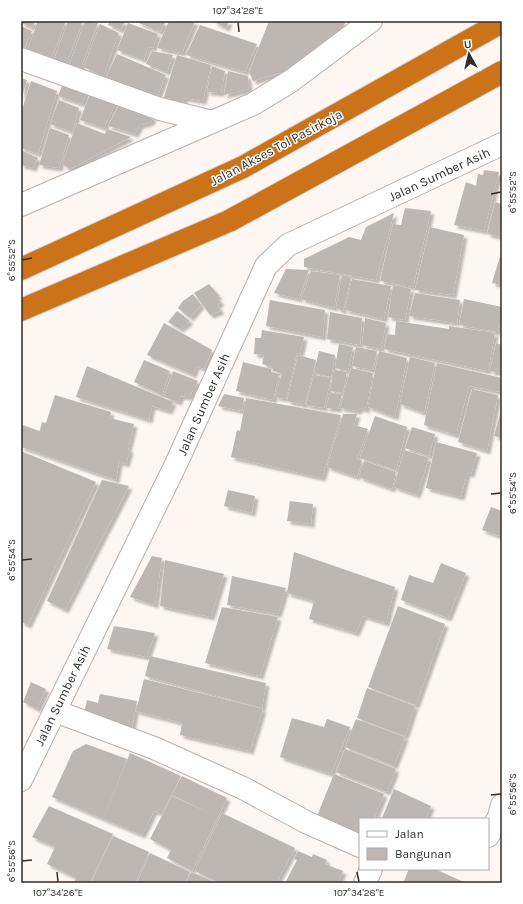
<svg xmlns="http://www.w3.org/2000/svg" width="523" height="904" font-family="Karla,sans-serif">
	<style>
		.building { fill: #beb6b3; filter: url(#shadow) }
		.lines { fill: none; stroke-linecap: round; stroke-linejoin: round }
		.minor-casing { stroke: #b8b1ae; stroke-width: 24 }
		.highway-casing { stroke: #d6d5d5; stroke-width: 24 }
		.minor { stroke: #fff; stroke-width: 22 }
		.highway { stroke: #cc7218; stroke-width: 22 }
		.ticks { fill: none; stroke: #302d2c; stroke-width: 1.5 }
		.labels { text-anchor: middle; stroke-width: 3; stroke-linejoin: round; paint-order: stroke }
		.street-label { font-size: 13px; fill: #302d2c; stroke: #fff }
		.neatline { fill: none; stroke: #302d2c; stroke-width: 1.5 }
		.ticks-label { font-size: 10px; text-anchor: middle; fill: #302d2c }
	</style>
	<defs>
		<filter id="shadow"><feDropShadow dx="3.5" dy="3.5" stdDeviation="1" flood-color="#0004"/></filter>
	</defs>
	<rect width="100%" height="100%" fill="#fef6f3"/>
	<!-- building -->
	<g class="building">
		<polygon points="21,21 35,21 33,28 21,23"/>
		<polygon points="38,21 66,21 51,59 27,51"/>
		<polygon points="68,21 83,21 66,65 54,60"/>
		<polygon points="85,21 98,23 80,70 69,66"/>
		<polygon points="110,21 125,21 121,30 108,25"/>
		<polygon points="138,21 161,21 165,23 160,32 137,22"/>
		<polygon points="169,21 195,21 182,53 157,48"/>
		<polygon points="212,21 229,21 226,28"/>
		<polygon points="269,21 339,21 345,23 340,35 290,70 253,81 249,72"/>
		<polygon points="128,23 158,34 153,48 148,47 144,60 117,50"/>
		<polygon points="100,24 119,33 103,77 84,67"/>
		<polygon points="200,25 257,44 245,72 186,55"/>
		<polygon points="21,26 32,31 23,51 21,50"/>
		<polygon points="152,51 173,55 167,72 146,64"/>
		<polygon points="117,54 166,75 158,95 105,79"/>
		<polygon points="177,55 211,65 203,101 184,98 183,105 163,100"/>
		<polygon points="212,66 225,71 221,93 207,92"/>
		<polygon points="228,71 248,76 249,89 224,95"/>
		<polygon points="21,78 27,80 21,100"/>
		<polygon points="65,79 88,88 82,104 58,96"/>
		<polygon points="31,81 57,91 38,154 21,148 21,113"/>
		<polygon points="91,91 116,102 104,128 80,120"/>
		<polygon points="59,100 79,108 72,132 50,124"/>
		<polygon points="120,103 153,117 151,122 140,125 135,134 108,126"/>
		<polygon points="77,123 105,134 107,129 131,137 70,169 62,164"/>
		<polygon points="50,128 69,135 59,168 39,165"/>
		<polygon points="21,150 38,158 33,168 21,165"/>
		<polygon points="484,170 499,172 484,231 454,225 466,182 476,186 478,174 483,175"/>
		<polygon points="495,202 502,204 502,237 487,234"/>
		<polygon points="405,208 431,211 413,287 380,281 393,224 401,225"/>
		<polygon points="394,213 376,280 304,267 304,259 349,237 361,240 366,227"/>
		<polygon points="430,227 464,235 453,295 415,290"/>
		<polygon points="502,250 502,285 492,283"/>
		<polygon points="286,269 309,270 299,299 274,293"/>
		<polygon points="311,271 340,275 334,308 301,299"/>
		<polygon points="342,275 351,277 343,311 336,308"/>
		<polygon points="352,279 391,286 384,319 345,310"/>
		<polygon points="209,284 219,296 216,297 221,302 217,305 221,311 210,315 194,293"/>
		<polygon points="393,285 411,289 405,320 388,317"/>
		<polygon points="415,293 460,300 457,323 409,316"/>
		<polygon points="193,294 201,305 190,318 178,308 183,301"/>
		<polygon points="464,299 502,307 502,317 498,332 459,325"/>
		<polygon points="270,300 325,310 323,337 266,326"/>
		<polygon points="177,311 190,321 180,329 168,322"/>
		<polygon points="330,312 362,318 360,345 327,339"/>
		<polygon points="365,318 386,323 381,349 362,345"/>
		<polygon points="396,321 449,329 449,326 495,333 488,371 384,349 387,334 395,335"/>
		<polygon points="164,323 212,350 204,369 196,366 193,375 147,355"/>
		<polygon points="262,330 304,337 300,354 297,353 286,399 275,397 282,373 273,371 273,367 262,364 264,355 254,354 255,338 261,338"/>
		<polygon points="496,343 502,345 502,374 490,371"/>
		<polygon points="339,344 353,347 348,371 335,368"/>
		<polygon points="356,347 377,351 373,370 352,366"/>
		<polygon points="319,351 335,355 331,377 314,373"/>
		<polygon points="379,351 407,358 395,417 368,407"/>
		<polygon points="298,355 316,360 305,405 287,401"/>
		<polygon points="410,357 435,363 424,413 400,404"/>
		<polygon points="144,360 170,371 162,395 134,382"/>
		<polygon points="243,362 271,369 271,372 279,374 273,400 236,391"/>
		<polygon points="437,363 502,378 501,392 469,386 456,435 424,425"/>
		<polygon points="87,366 173,402 169,411 152,406 149,420 76,397"/>
		<polygon points="351,368 373,373 366,410 360,408 358,411 340,408"/>
		<polygon points="334,370 347,372 343,393 330,391"/>
		<polygon points="173,371 198,381 189,397 181,396 178,402 164,397"/>
		<polygon points="314,375 331,378 324,408 306,405"/>
		<polygon points="472,389 498,395 487,451 458,442"/>
		<polygon points="330,393 342,394 338,409 326,408"/>
		<polygon points="224,394 244,398 242,411 218,406"/>
		<polygon points="55,395 111,412 109,418 134,424 128,449 130,450 126,464 119,462 116,480 21,447 21,429 23,425 39,431 40,430 42,422 46,423"/>
		<polygon points="246,398 341,415 322,478 231,457 237,430 240,431"/>
		<polygon points="502,407 502,438 494,436"/>
		<polygon points="343,414 357,414 354,425 368,429 357,459 362,461 357,477 327,467"/>
		<polygon points="375,416 407,427 396,470 360,458"/>
		<polygon points="412,427 435,434 429,456 405,448"/>
		<polygon points="436,442 477,453 471,474 467,473 461,497 426,488"/>
		<polygon points="404,450 429,458 417,495 394,487"/>
		<polygon points="21,451 96,482 28,625 21,622"/>
		<polygon points="364,461 396,472 392,489 359,477"/>
		<polygon points="102,480 129,486 65,610 47,601"/>
		<polygon points="228,490 255,496 252,513 224,506"/>
		<polygon points="290,501 313,504 311,524 287,521"/>
		<polygon points="491,507 502,511 502,528 499,536 482,530"/>
		<polygon points="294,552 395,587 386,623 363,616 356,633 309,619 314,601 287,593"/>
		<polygon points="152,556 162,558 155,605 130,597"/>
		<polygon points="165,560 224,574 211,617 160,606"/>
		<polygon points="441,563 466,573 448,618 401,600 409,575 433,583"/>
		<polygon points="232,576 286,588 278,614 227,605"/>
		<polygon points="398,606 445,624 416,705 368,687"/>
		<polygon points="222,607 278,617 260,676 205,663"/>
		<polygon points="114,626 155,633 147,657 107,649"/>
		<polygon points="150,656 266,683 262,708 145,676"/>
		<polygon points="144,679 263,709 250,751 180,735 182,723 136,711"/>
		<polygon points="31,682 46,689 37,709 23,702"/>
		<polygon points="367,688 415,706 405,736 357,718"/>
		<polygon points="100,694 137,701 132,728 83,717 87,700 98,703"/>
		<polygon points="292,718 324,727 327,719 350,727 331,774 280,757"/>
		<polygon points="356,719 405,737 394,766 345,747"/>
		<polygon points="86,744 127,759 103,819 52,797 73,751"/>
		<polygon points="345,749 396,769 387,792 336,772"/>
		<polygon points="130,753 181,776 162,814 154,811 142,835 103,819"/>
		<polygon points="334,774 384,794 374,819 360,819 360,833 317,816"/>
		<polygon points="182,776 227,798 192,871 167,858 171,850 150,839 172,796 213,815 172,795"/>
		<polygon points="394,789 431,806 426,819 375,819 376,816 382,818"/>
		<polygon points="49,806 113,834 90,883 74,883 76,878 47,864 55,847 32,837"/>
		<polygon points="222,813 295,848 276,883 220,883 195,871"/>
		<polygon points="113,836 149,852 135,883 91,883"/>
		<polygon points="298,851 312,857 313,854 327,860 325,864 343,871 338,883 285,883 297,860 294,859"/>
		<polygon points="150,853 190,872 185,883 137,883"/>
		<polygon points="409,869 435,869 466,883 403,883"/>
		<polygon points="191,872 217,883 186,883"/>
	</g>
	<g class="lines">
		<defs>
			<g id="minor">
				<polyline points="21,59 160,109 212,122 253,104 291,81 371,21"/>
				<polyline points="21,205 212,122"/>
				<polyline points="55,711 154,748 243,788 306,822 360,846"/>
				<polyline points="21,780 176,464 266,266 288,245 502,144"/>
				<polyline points="488,836 499,817 502,805"/>
				<polyline points="365,883 371,869"/>
			</g>
			<g id="highway">
				<polyline points="21,269 243,167 502,22"/>
				<polyline points="21,310 229,221 502,72"/>
			</g>
		</defs>
		<!-- minor casing -->
		<use href="#minor" class="minor-casing"/>
		<!-- highway casing -->
		<use href="#highway" class="highway-casing"/>
		<!-- minor -->
		<use href="#minor" class="minor"/>
		<!-- highway -->
		<use href="#highway" class="highway"/>
	</g>
	<!-- ticks -->
	<path class="ticks" d="M238,22L239,32M491,194L501,192M22,260L32,258M491,494L501,493M22,560L32,559M491,795L501,794M22,861L32,860M57,872L58,882M357,872L359,882"/>
	<g class="labels">
		<!-- street labels -->
		<g class="street-label">
			<text transform="translate(276 147) rotate(-28)" y="5">Jalan Akses Tol Pasirkoja</text>
			<text transform="translate(439 174) rotate(-25)" y="5">Jalan Sumber Asih</text>
			<text transform="translate(203 404) rotate(-66)" y="5">Jalan Sumber Asih</text>
			<text transform="translate(62 695) rotate(-64)" y="5">Jalan Sumber Asih</text>
		</g>
	</g>
	<!-- border -->
	<rect width="523" height="904" fill="none" stroke="#ffffff" stroke-width="44"/>
	<!-- legend -->
	<rect x="359" y="818" width="130" height="52" fill="#ffffff" stroke="#acabab"/>
	<rect x="367" y="831" width="20" height="6" fill="#ffffff" stroke="#acabab"/>
	<text x="395" y="838" font-size="12" fill="#302d2c">Jalan</text>
	<rect x="367" y="848" width="20" height="12" fill="#beb6b3" stroke="#acabab"/>
	<text x="395" y="858" font-size="12" fill="#302d2c">Bangunan</text>
	<!-- north arrow -->
	<g transform="translate(469 54) rotate(352)" stroke="#ffffff" stroke-width="3" paint-order="stroke">
	<path d="M0-3L7 15L0 10L-7 15Z" fill="#302d2c"/>
	<text y="-6" font-size="11" font-weight="bold" text-anchor="middle" fill="#302d2c">U</text>
	</g>
	<rect x="22" y="22" width="479" height="860" class="neatline"/>
	<g class="ticks-label">
		<text x="238" y="14">107°34'28"E</text>
		<text transform="translate(512 192) rotate(-90)" y="4">6°55'52"S</text>
		<text transform="translate(11 260) rotate(-90)" y="4">6°55'52"S</text>
		<text transform="translate(512 493) rotate(-90)" y="4">6°55'54"S</text>
		<text transform="translate(11 560) rotate(-90)" y="4">6°55'54"S</text>
		<text transform="translate(512 794) rotate(-90)" y="4">6°55'56"S</text>
		<text transform="translate(11 861) rotate(-90)" y="4">6°55'56"S</text>
		<text x="58" y="896">107°34'26"E</text>
		<text x="359" y="896">107°34'28"E</text>
	</g>
</svg>
